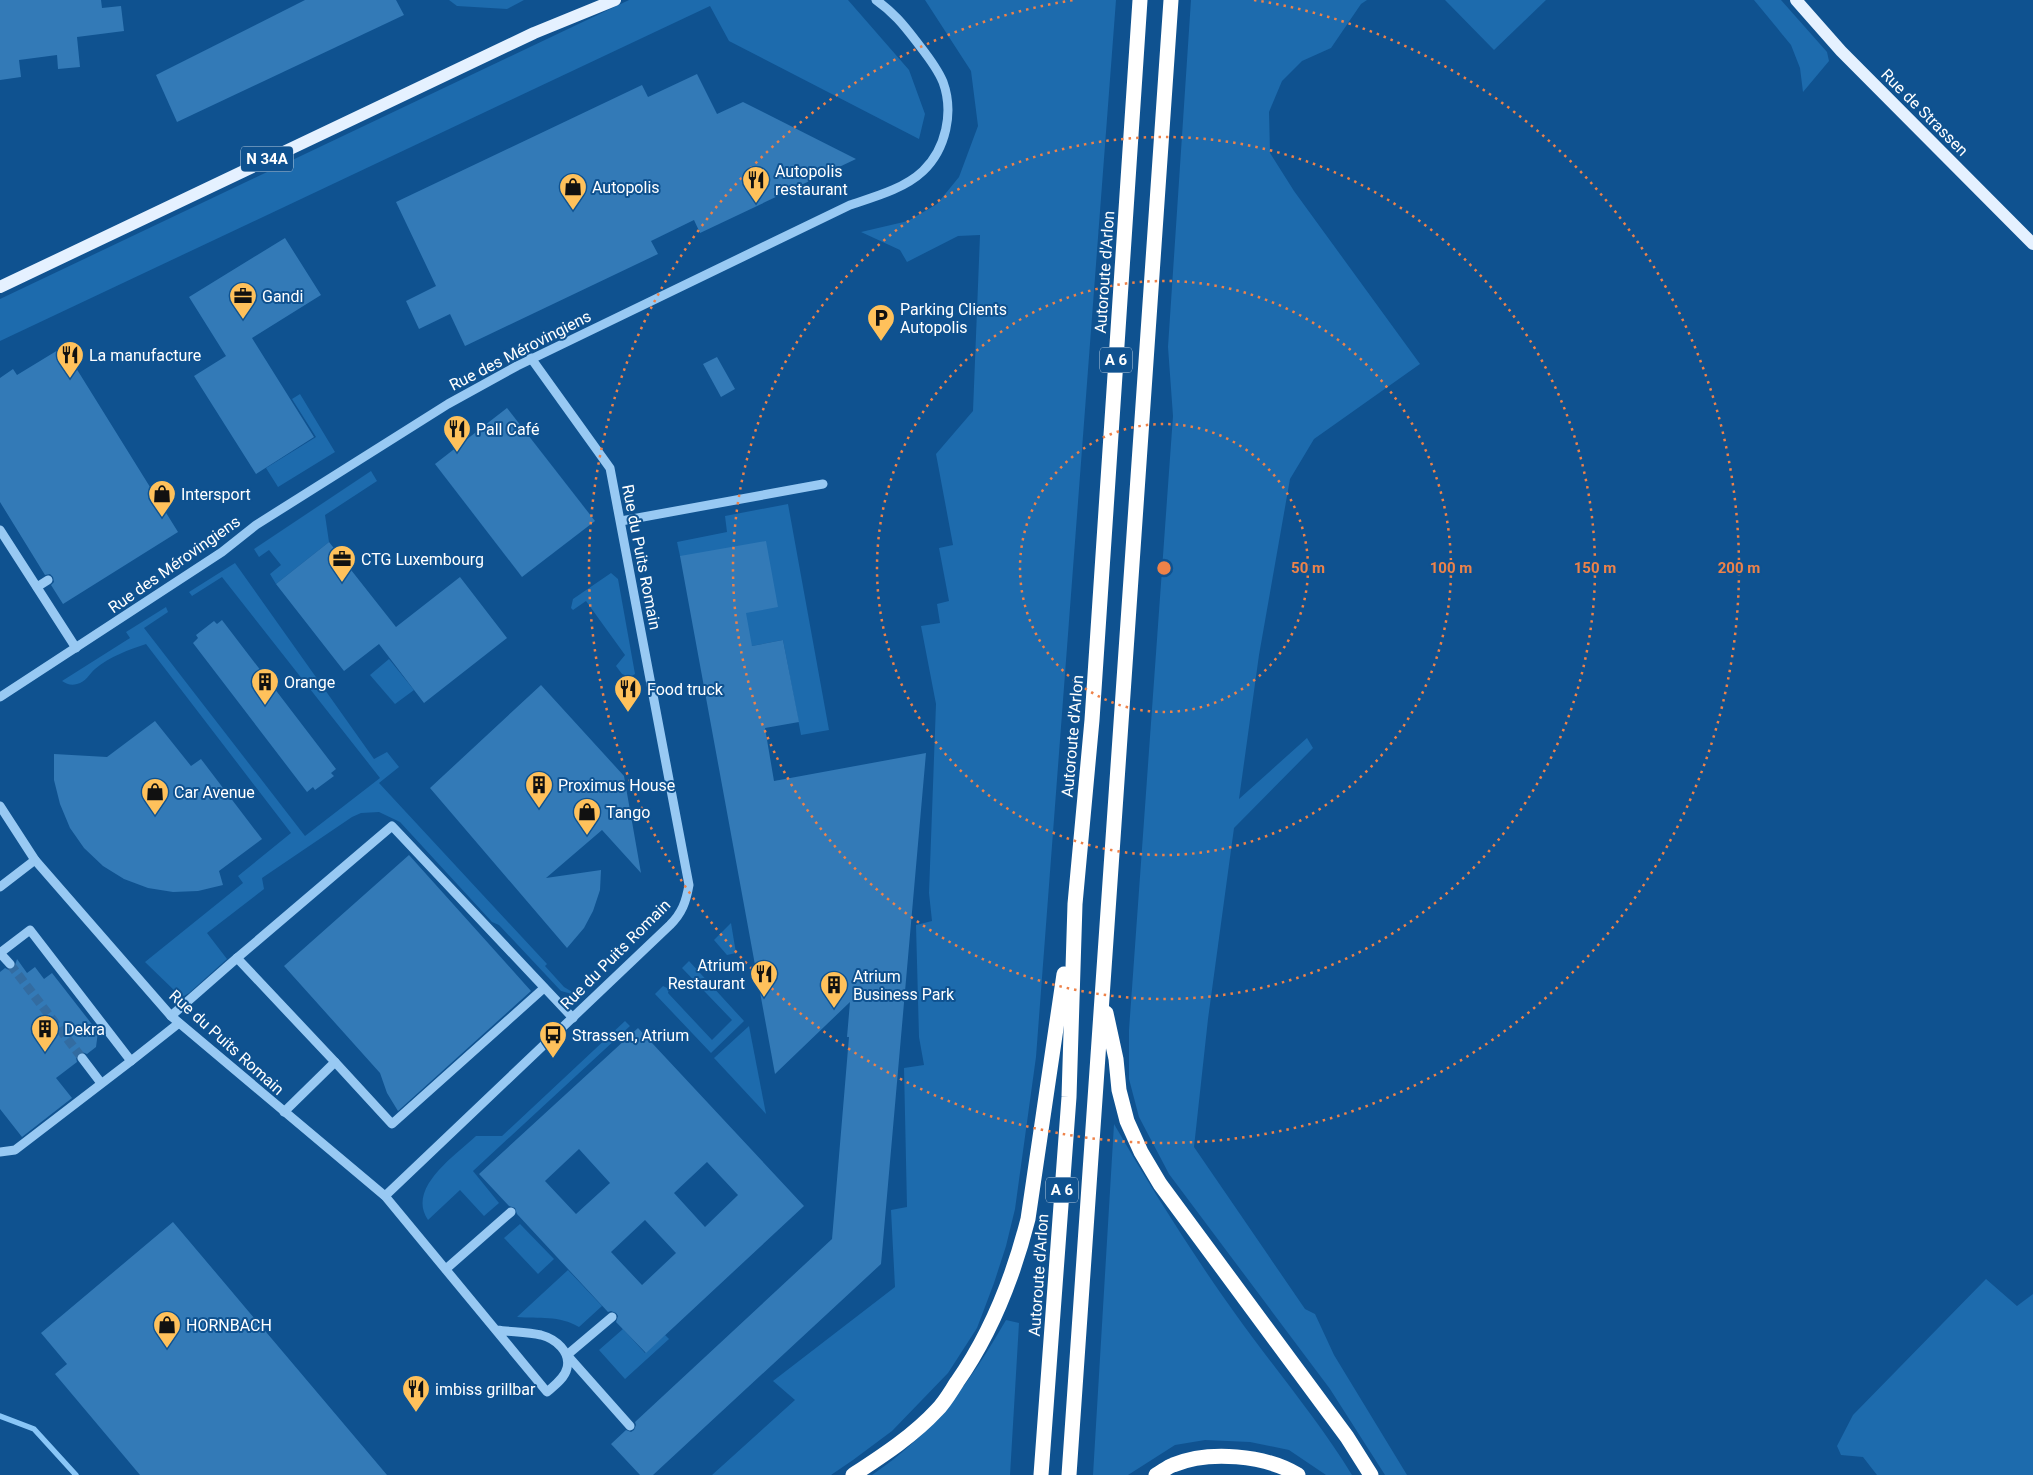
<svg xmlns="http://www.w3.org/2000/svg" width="2033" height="1475" font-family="Roboto,sans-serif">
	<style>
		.green { fill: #1d6bad }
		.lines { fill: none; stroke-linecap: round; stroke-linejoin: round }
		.stream { stroke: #89c6f7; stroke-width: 5.5 }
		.building { fill: #337ab7; fill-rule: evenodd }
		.minor-tunnel { stroke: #336ca1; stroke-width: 9; stroke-dasharray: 9 4.5; stroke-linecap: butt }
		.minor { stroke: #98c9f3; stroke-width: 9 }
		.major { stroke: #e5f1ff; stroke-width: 12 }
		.highway { stroke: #fff; stroke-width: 15 }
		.ring { fill: none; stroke: #ee8249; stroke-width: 2.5; stroke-dasharray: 2.5 5 }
		.labels { text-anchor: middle; stroke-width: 4; stroke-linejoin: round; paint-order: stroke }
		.shield { fill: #0f5290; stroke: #b7cbde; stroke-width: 1 }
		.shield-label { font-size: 15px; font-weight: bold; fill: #fff }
		.street-label { font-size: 16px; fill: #fff; stroke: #0f5290 }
		.poi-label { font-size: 16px; fill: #fff; stroke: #0f5290; text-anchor: start }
		.centre { fill: #ee8249; stroke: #0f5290; stroke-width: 2.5 }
		.ring-label { font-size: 15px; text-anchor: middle; font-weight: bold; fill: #ee8249; stroke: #0f5290; stroke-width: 4; stroke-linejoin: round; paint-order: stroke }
	</style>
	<rect width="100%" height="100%" fill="#0f5290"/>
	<!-- green -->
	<g class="green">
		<polygon points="449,0 524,0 507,9 457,6"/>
		<polygon points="629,0 848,0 909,70 925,114 919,139 729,41 710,6 0,341 0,299"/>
		<polygon points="925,0 1116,0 1036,1057 1015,1209 1006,1246 994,1283 977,1328 948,1373 892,1431 853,1460 831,1475 712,1475 795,1400 773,1381 895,1287 891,1210 907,1207 904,1068 924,1065 919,1037 916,925 932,921 929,893 936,704 921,626 940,623 937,604 949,601 939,548 953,545 936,454 973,411 980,235 958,236 907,262 900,250 861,232 908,221 937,204 959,177 978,126 971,71"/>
		<polygon points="1191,0 1367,0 1361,4 1331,48 1302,61 1282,81 1269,112 1270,153 1294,191 1420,364 1314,439 1290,479 1259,655 1239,799 1307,738 1313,748 1234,828 1208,1019 1194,1147 1305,1309 1315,1314 1334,1355 1407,1475 1385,1475 1330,1389 1169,1174 1139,1117 1129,1079 1129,1030 1173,416 1168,347"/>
		<polygon points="1445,0 1546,0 1494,50"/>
		<polygon points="1754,0 1781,0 1827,52 1829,61 1803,92 1800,68 1791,45"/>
		<polygon points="300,394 335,452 278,487 266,468 316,437 292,399"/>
		<polygon points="371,471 377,481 325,515 329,542 276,584 270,574 281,565 269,550 259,557 254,549"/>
		<polygon points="788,504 829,730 801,735 783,640 752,646 680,556 677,542 727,532 725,516"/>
		<path d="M235,563L374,759L387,752L399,767L379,783L547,964L545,966L564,987L574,993L572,994L561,991L499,925L492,922L400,822L379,812L361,813L352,817L262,878L264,889L207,933L227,959L189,993L184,996L178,994L145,962L243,883L238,876L291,833L146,644C129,650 110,656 95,669C89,674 86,682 77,684C71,686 67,684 62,681L130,638L126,632L166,607L168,612L144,628L305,836L380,778L222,577L192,596L189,592Z"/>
		<polygon points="611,573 618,579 635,674 630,677 622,674 616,666 625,655 586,601 573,610 571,608 573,599"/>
		<polygon points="389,659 414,690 395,704 370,675"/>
		<polygon points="731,923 736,953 727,955 714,940"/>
		<polygon points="689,961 744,1021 711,1053 655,994 663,986 669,989 668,993 712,1040 732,1020 682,968"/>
		<path d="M625,1021L630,1026L473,1171L499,1203L484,1216L460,1190L428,1220C406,1188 456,1155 476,1136H502Z"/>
		<polygon points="749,1026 766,1114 714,1058"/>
		<path d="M1114,1124C1151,1188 1191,1252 1234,1312C1273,1367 1317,1418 1352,1475H1326L1289,1450L1250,1442L1205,1440L1175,1445L1128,1475H1093Z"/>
		<polygon points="520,1224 554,1259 538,1274 504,1238"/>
		<path d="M568,1270L602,1306L579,1327C559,1315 539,1319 517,1317Z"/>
		<polygon points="1986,1279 2017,1306 2033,1294 2033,1475 1877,1475 1863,1457 1841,1455 1837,1446 1853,1415"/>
		<path d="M1006,1320L1019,1323L1010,1475H872C934,1433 969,1384 1006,1320Z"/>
		<polygon points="623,1329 645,1353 665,1335 669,1339 625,1379 599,1350"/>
	</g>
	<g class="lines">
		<!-- stream -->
		<polyline class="stream" points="0,1416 34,1429 76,1475"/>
	</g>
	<!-- building -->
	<g class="building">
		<polygon points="0,0 101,0 102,8 121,6 124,31 77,37 80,67 58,69 57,55 19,60 21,77 0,80"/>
		<polygon points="305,0 396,0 404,15 177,122 156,75"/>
		<polygon points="697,74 717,114 743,102 856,159 700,233 694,220 651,241 658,254 465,346 450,314 419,329 406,301 436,286 396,202 642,85 648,97"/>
		<polygon points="285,238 321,295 252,338 314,437 256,474 194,376 226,356 189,297"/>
		<polygon points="63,347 178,532 63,604 51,585 54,582 53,577 50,574 45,575 0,502 0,378 13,369 17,375"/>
		<polygon points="717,357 735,389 721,397 703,364"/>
		<polygon points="507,408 595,521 522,577 435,464"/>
		<polygon points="766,541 778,607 746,613 752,646 783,640 799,722 765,728 774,781 926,753 881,1264 653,1475 640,1475 611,1444 626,1430 631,1432 634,1430 636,1425 635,1422 832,1239 849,1037 847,1037 850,1002 775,1074 680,556"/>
		<polygon points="329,542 396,627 460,577 507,638 424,703 379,644 344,671 276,584"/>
		<polygon points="222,620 336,769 331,773 334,776 315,790 313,787 307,792 193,643 198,638 196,635 214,621 217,624"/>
		<polygon points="541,685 624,776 641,873 602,830 546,878 601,870 600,890 593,911 584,928 567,948 430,788"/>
		<polygon points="155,721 191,766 201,759 262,839 219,871 223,885 198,891 173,892 148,888 124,879 103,866 84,848 70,828 60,804 54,780 54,754 107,757"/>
		<polygon points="409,855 531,991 398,1111 387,1093 380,1073 284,966"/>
		<polygon points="17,959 27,973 35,967 44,979 52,973 98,1032 96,1047 87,1054 82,1052 78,1053 76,1058 77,1062 56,1078 72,1098 22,1137 0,1109 0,972 5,968 9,970 14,969"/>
		<path d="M638,1028L804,1206L646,1353L616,1322L618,1316L616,1313L611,1311L608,1312L517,1214L515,1208L509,1206L479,1174ZM579,1149L610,1183L576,1214L545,1181ZM707,1162L738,1195L705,1227L674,1193ZM645,1220L676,1253L642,1285L611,1252Z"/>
		<polygon points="173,1222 387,1475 140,1475 55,1374 67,1364 41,1333"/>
	</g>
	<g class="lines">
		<!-- minor-tunnel -->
		<polyline class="minor-tunnel" points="10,964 82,1058"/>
		<!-- minor -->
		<g class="minor">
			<polyline points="621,521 823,484"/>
			<polyline points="0,530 76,648"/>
			<polyline points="37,587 48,580"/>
			<path d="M0,697L222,552L256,525L448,404L517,366L850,205C874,197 904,189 923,171C946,149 954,112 943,82C937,67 926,54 916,41C903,24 893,12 876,0"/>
			<path d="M0,806L35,860L171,1016L385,1196L547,1392C554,1386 565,1378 567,1368C571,1352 556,1339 541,1335C527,1332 511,1332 497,1330"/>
			<polyline points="0,887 35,860"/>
			<polyline points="0,953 30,930 131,1061 15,1150 0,1152"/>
			<polyline points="0,953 10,964"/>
			<polyline points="237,958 392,826 573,1018"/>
			<polyline points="171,1016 237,958 335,1062 284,1112"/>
			<polyline points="82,1058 101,1083"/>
			<polyline points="131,1061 179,1023"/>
			<polyline points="335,1062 392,1124 544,988"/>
			<path d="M385,1196L670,925C682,913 686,902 689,885L610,468L531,358"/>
			<polyline points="446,1269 511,1212"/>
			<polyline points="612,1317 567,1355 630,1426"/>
		</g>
		<!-- major -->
		<g class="major">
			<polyline points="1796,0 1841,51 2033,244"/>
			<polyline points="0,287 534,33 615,0"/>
		</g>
		<!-- highway -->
		<g class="highway">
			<polyline points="1106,1013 1116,1059 1119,1090 1127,1121 1141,1152 1160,1184 1347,1437 1371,1475"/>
			<path d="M853,1475C882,1456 913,1436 937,1410C945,1402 951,1391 957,1382C992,1332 1013,1278 1028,1219L1064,974"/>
			<polyline points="1041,1475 1069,1097 1075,904 1092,720 1140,0"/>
			<polyline points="1069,1475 1171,0"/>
			<path d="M1156,1475C1162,1472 1167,1467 1173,1465C1209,1450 1265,1455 1298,1475"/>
		</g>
	</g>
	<!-- distance rings -->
	<g class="ring">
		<circle cx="1164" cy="568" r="144"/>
		<circle cx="1164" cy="568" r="287"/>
		<circle cx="1164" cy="568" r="431"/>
		<path d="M1254 0A575 575 0 1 1 1074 0"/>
	</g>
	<!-- icons -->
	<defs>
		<symbol id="restaurant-pin" viewBox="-11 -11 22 30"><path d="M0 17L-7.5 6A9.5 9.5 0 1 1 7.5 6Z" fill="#ffc15b" stroke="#0f5290"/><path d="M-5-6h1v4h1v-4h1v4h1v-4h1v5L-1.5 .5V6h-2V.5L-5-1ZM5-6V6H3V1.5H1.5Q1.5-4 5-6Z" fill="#111"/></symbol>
		<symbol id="shop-pin" viewBox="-11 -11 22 30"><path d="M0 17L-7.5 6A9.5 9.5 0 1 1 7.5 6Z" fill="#ffc15b" stroke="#0f5290"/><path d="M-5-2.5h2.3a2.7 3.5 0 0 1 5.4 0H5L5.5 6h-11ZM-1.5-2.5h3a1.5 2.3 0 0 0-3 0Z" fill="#111"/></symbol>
		<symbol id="office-pin" viewBox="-11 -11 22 30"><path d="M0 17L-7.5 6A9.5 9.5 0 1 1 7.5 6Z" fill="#ffc15b" stroke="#0f5290"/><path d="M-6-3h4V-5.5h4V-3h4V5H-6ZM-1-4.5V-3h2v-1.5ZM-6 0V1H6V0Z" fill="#111"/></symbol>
		<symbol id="parking-pin" viewBox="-11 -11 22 30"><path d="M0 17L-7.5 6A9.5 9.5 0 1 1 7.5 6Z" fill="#ffc15b" stroke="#0f5290"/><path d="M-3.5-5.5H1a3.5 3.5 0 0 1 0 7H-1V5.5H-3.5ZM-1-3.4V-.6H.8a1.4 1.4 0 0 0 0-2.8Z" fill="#111"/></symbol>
		<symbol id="building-pin" viewBox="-11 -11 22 30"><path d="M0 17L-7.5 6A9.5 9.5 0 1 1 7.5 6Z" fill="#ffc15b" stroke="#0f5290"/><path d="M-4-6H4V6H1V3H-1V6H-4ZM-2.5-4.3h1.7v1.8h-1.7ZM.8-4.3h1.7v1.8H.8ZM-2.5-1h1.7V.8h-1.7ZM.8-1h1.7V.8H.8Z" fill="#111"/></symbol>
		<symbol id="bus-pin" viewBox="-11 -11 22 30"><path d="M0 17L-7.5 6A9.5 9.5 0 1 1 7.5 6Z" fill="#ffc15b" stroke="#0f5290"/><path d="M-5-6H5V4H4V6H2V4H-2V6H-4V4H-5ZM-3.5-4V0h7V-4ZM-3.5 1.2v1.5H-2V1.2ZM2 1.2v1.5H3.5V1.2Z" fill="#111"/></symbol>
	</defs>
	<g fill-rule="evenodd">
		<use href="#restaurant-pin" x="740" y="164" width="32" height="43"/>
		<use href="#shop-pin" x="557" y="171" width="32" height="43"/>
		<use href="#office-pin" x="227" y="280" width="32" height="43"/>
		<use href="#parking-pin" x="865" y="302" width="32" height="43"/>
		<use href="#restaurant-pin" x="54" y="339" width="32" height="43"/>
		<use href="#restaurant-pin" x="441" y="413" width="32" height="43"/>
		<use href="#shop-pin" x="146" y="478" width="32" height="43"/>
		<use href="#office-pin" x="326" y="543" width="32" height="43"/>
		<use href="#building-pin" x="249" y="666" width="32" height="43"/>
		<use href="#restaurant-pin" x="612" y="673" width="32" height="43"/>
		<use href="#building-pin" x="523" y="769" width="32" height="43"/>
		<use href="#shop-pin" x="139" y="776" width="32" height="43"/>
		<use href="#shop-pin" x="571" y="796" width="32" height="43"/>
		<use href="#restaurant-pin" x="748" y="958" width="32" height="43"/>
		<use href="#building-pin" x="818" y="969" width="32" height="43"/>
		<use href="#building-pin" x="29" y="1013" width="32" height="43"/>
		<use href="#bus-pin" x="537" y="1019" width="32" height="43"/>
		<use href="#shop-pin" x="151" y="1309" width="32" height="43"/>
		<use href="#restaurant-pin" x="400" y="1373" width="32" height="43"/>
	</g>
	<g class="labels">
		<!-- shield labels -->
		<g class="shield">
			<rect x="241" y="146.5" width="52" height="25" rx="4"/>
			<rect x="1100" y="347.5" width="32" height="25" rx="4"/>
			<rect x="1046" y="1177.5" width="32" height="25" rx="4"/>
		</g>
		<g class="shield-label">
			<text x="267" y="164">N 34A</text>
			<text x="1116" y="365">A 6</text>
			<text x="1062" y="1195">A 6</text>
		</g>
		<!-- street labels -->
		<g class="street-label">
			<text transform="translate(1925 112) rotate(45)" y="6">Rue de Strassen</text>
			<text transform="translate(1104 272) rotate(-86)" y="6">Autoroute d'Arlon</text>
			<text transform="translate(520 350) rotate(-27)" y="6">Rue des Mérovingiens</text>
			<text transform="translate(642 557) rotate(79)" y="6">Rue du Puits Romain</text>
			<text transform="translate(174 564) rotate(-35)" y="6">Rue des Mérovingiens</text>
			<text transform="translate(1072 736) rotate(-85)" y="6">Autoroute d'Arlon</text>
			<text transform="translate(615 954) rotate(-45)" y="6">Rue du Puits Romain</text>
			<text transform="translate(227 1042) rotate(42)" y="6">Rue du Puits Romain</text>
			<text transform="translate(1038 1275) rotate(-86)" y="6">Autoroute d'Arlon</text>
		</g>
		<!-- poi labels -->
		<g class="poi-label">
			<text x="775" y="177">Autopolis<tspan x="775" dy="18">restaurant</tspan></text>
			<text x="592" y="193">Autopolis</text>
			<text x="262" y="302">Gandi</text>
			<text x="900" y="315">Parking Clients<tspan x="900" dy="18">Autopolis</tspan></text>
			<text x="89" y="361">La manufacture</text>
			<text x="476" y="435">Pall Café</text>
			<text x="181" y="500">Intersport</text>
			<text x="361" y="565">CTG Luxembourg</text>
			<text x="284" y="688">Orange</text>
			<text x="647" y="695">Food truck</text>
			<text x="558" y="791">Proximus House</text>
			<text x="174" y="798">Car Avenue</text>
			<text x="606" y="818">Tango</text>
			<text x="745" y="971" text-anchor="end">Atrium<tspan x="745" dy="18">Restaurant</tspan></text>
			<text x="853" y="982">Atrium<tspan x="853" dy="18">Business Park</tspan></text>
			<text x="64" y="1035">Dekra</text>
			<text x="572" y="1041">Strassen, Atrium</text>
			<text x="186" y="1331">HORNBACH</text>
			<text x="435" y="1395">imbiss grillbar</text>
		</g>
	</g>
	<circle cx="1164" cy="568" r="8" class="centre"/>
	<g class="ring-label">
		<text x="1308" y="573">50 m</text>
		<text x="1451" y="573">100 m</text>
		<text x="1595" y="573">150 m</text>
		<text x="1739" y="573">200 m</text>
	</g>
</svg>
